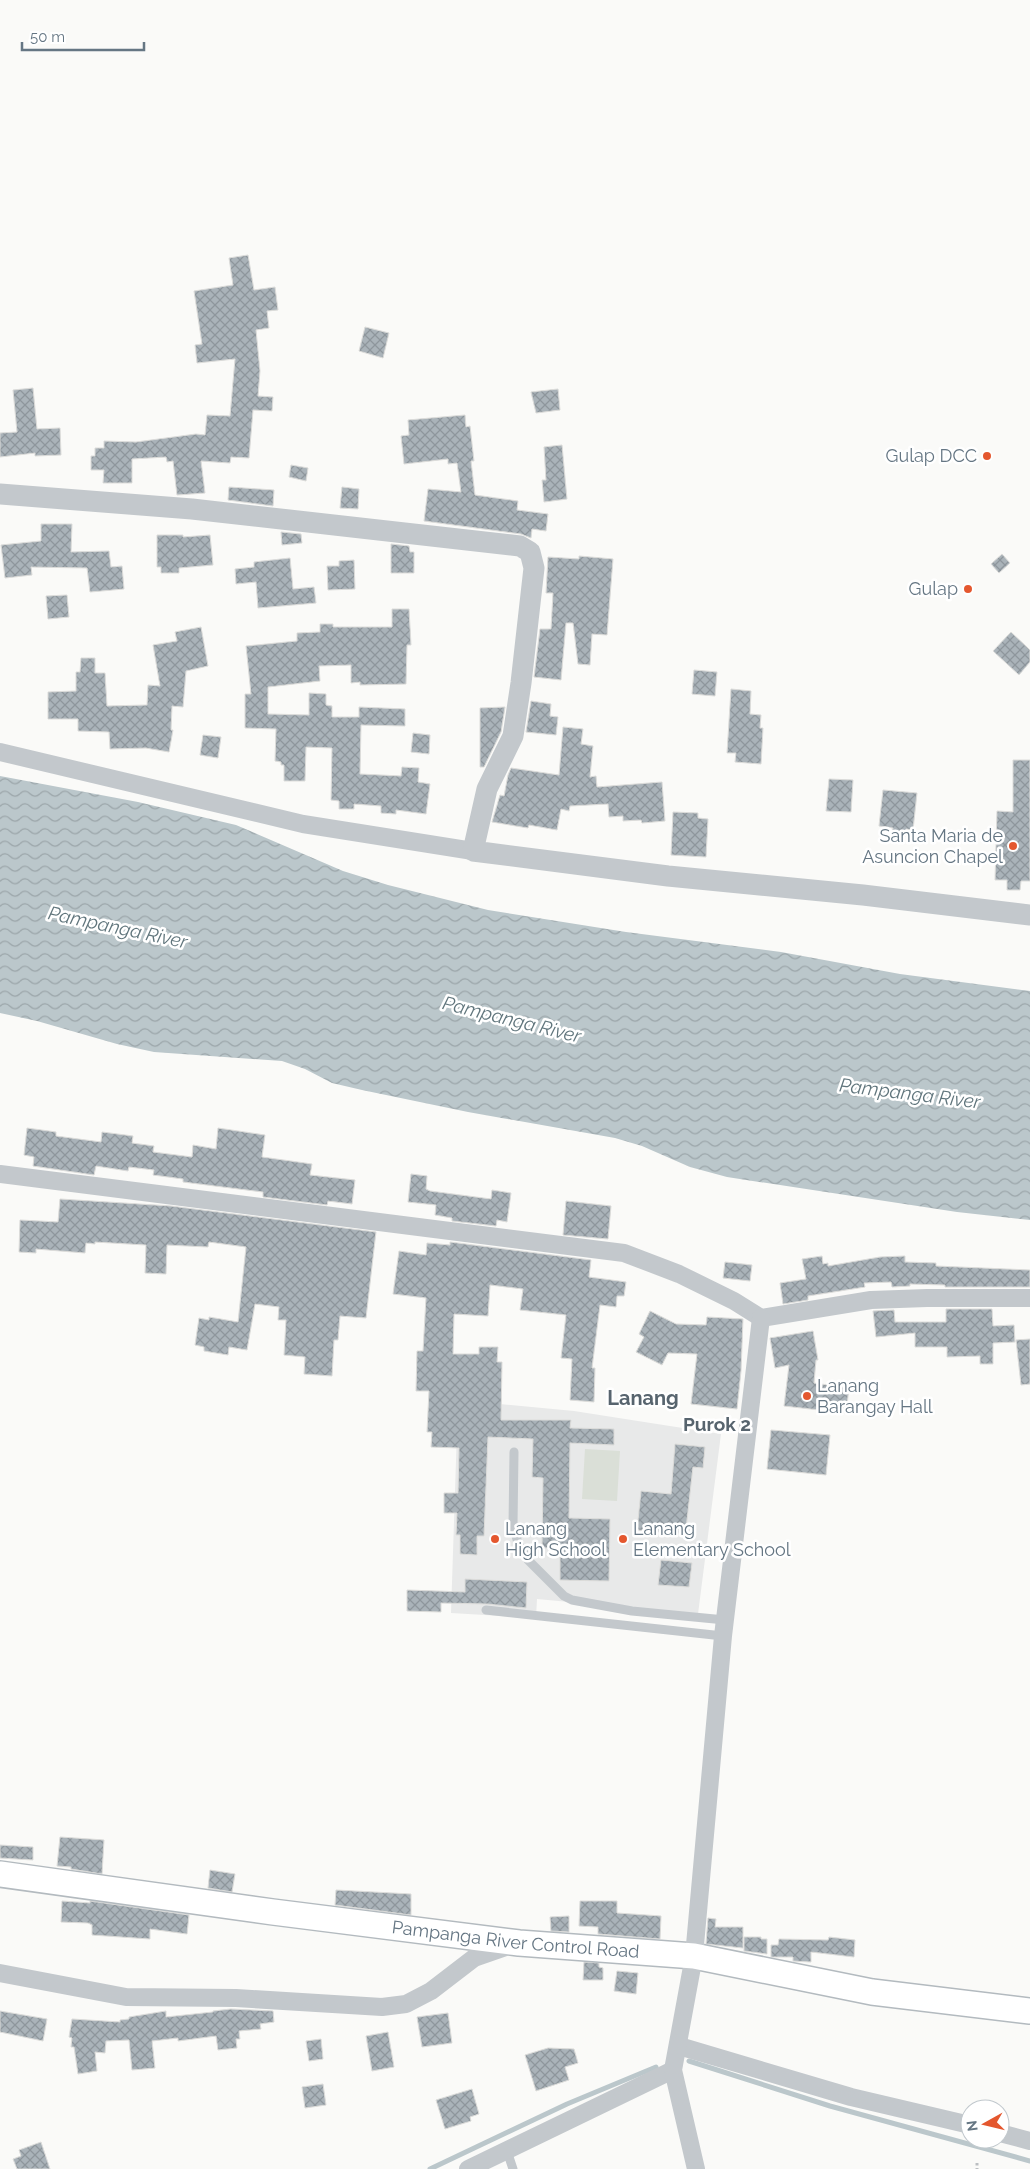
<svg xmlns="http://www.w3.org/2000/svg" width="1030" height="2169" font-family="Raleway,sans-serif">
	<style>
		.built { fill: #e8e9e9 }
		.garden { fill: #dadfd7 }
		.water { fill: url(#water-waves) }
		.lines { fill: none; stroke-linecap: round; stroke-linejoin: round }
		.stream { stroke: #bbc7cb; stroke-width: 5 }
		.building { fill: url(#building-cross-hatch); stroke: #dcdcda }
		.secondary-casing { stroke: #b3babf; stroke-width: 28 }
		.path { stroke: #bbbfc2; stroke-width: 3; stroke-dasharray: 2.5 2.5; stroke-linecap: butt }
		.service { stroke: #c3c8cc; stroke-width: 9 }
		.minor { stroke: #c3c8cc; stroke-width: 18 }
		.tertiary { stroke: #c3c8cc; stroke-width: 21 }
		.secondary { stroke: #fff; stroke-width: 25 }
		.poi-dot { fill: #e4572e; stroke: #fff; stroke-width: 2 }
		.labels { text-anchor: middle; stroke-width: 5; stroke-linejoin: round; paint-order: stroke }
		.poi-label { font-size: 18px; fill: #657683; stroke: #fff; text-anchor: end }
		.street-label { font-size: 18px; fill: #657683; stroke: #fff }
		.water-label { font-size: 19px; font-style: italic; fill: #60757c; stroke: #fff }
		.neighbourhood-label { font-size: 19px; font-weight: bold; fill: #57646e; stroke: #fff }
		.quarter-label { font-size: 20px; font-weight: bold; fill: #57646e; stroke: #fff }
	</style>
	<defs>
		<pattern id="water-waves" width="16" height="10" patternUnits="userSpaceOnUse" patternTransform="scale(1.25)"><rect width="16" height="10" fill="#bbc7cb"/><path d="M0 5q4-4 8 0t8 0" fill="none" stroke="#9ca6aa"/></pattern>
		<pattern id="building-cross-hatch" width="8" height="8" patternUnits="userSpaceOnUse" patternTransform="scale(1.25)"><rect width="8" height="8" fill="#aab3b9"/><path d="M0 0l8 8M0 8l8-8" fill="none" stroke="#8e969c"/></pattern>
	</defs>
	<rect width="100%" height="100%" fill="#fafaf8"/>
	<!-- built -->
	<polygon class="built" points="458,1400 574,1411 721,1434 698,1614 537,1599 536,1618 451,1613"/>
	<!-- garden -->
	<polygon class="garden" points="585,1449 620,1451 617,1501 582,1499"/>
	<!-- water -->
	<polygon class="water" points="0,776 138,802 236,825 343,871 388,885 488,910 626,932 781,952 900,974 1030,991 1030,1220 957,1212 727,1177 690,1167 642,1146 615,1138 468,1112 362,1090 332,1083 305,1069 282,1061 154,1052 117,1044 37,1021 0,1013"/>
	<g class="lines">
		<!-- stream -->
		<g class="stream">
			<polyline points="689,2061 830,2106 1030,2161"/>
			<polyline points="430,2169 567,2104 656,2067"/>
		</g>
	</g>
	<!-- building -->
	<g class="building">
		<polygon points="248,255 254,290 275,287 278,310 267,311 269,328 256,330 260,371 258,396 273,397 272,411 253,410 249,458 231,457 230,463 201,461 205,493 177,495 173,461 167,462 166,457 132,459 132,483 103,483 104,470 91,470 91,456 95,456 95,448 104,448 104,441 136,442 196,434 205,435 207,415 230,416 235,359 197,363 195,345 202,344 194,291 233,285 229,258"/>
		<polygon points="365,327 389,333 383,358 359,351"/>
		<polygon points="33,388 37,429 60,428 61,455 35,456 35,453 0,457 0,433 17,432 13,390"/>
		<polygon points="558,389 560,410 536,413 531,392"/>
		<polygon points="465,415 466,427 470,426 474,461 471,461 475,495 518,501 517,510 548,514 546,531 532,529 531,538 521,534 424,521 428,489 461,492 457,463 448,464 448,459 404,464 401,436 409,435 408,420"/>
		<polygon points="562,445 567,499 544,502 542,480 546,480 544,447"/>
		<polygon points="291,465 308,468 306,481 289,477"/>
		<polygon points="229,487 274,490 273,506 228,500"/>
		<polygon points="342,487 359,489 358,509 340,508"/>
		<polygon points="41,524 72,524 71,552 109,551 111,567 122,566 124,589 90,592 87,568 31,567 32,575 5,578 1,545 41,541"/>
		<polygon points="281,532 301,534 302,543 282,545"/>
		<polygon points="157,535 183,535 183,537 210,535 213,565 179,568 179,573 161,573 161,567 157,567"/>
		<polygon points="391,544 409,546 410,552 414,552 414,573 391,573"/>
		<polygon points="1002,554 1010,563 999,573 991,564"/>
		<polygon points="579,556 613,559 607,635 592,634 590,665 578,664 573,623 566,623 561,680 534,677 540,629 551,629 553,593 546,593 548,557 579,559"/>
		<polygon points="290,558 293,589 314,587 316,603 258,608 256,582 236,584 235,569 254,567 254,562"/>
		<polygon points="354,560 355,589 328,590 327,566 339,566 339,561"/>
		<polygon points="67,595 69,617 48,619 46,596"/>
		<polygon points="392,609 409,609 411,645 407,645 406,684 360,685 360,682 351,683 351,665 319,666 320,681 268,687 268,714 309,715 309,693 326,694 326,705 332,706 332,717 359,717 359,707 405,709 405,726 361,725 360,774 401,776 402,767 419,768 418,782 430,784 426,814 396,810 396,814 381,813 381,806 354,804 354,809 339,809 339,801 331,800 332,748 306,747 305,781 284,781 284,765 281,765 281,762 275,761 276,729 245,728 245,694 251,694 246,646 297,641 297,633 320,632 320,624 333,624 333,627 392,627"/>
		<polygon points="201,627 208,666 186,671 183,707 172,706 171,730 173,730 169,752 146,748 110,749 109,732 78,731 78,719 48,719 48,692 76,691 76,672 80,672 81,658 95,658 95,673 105,673 107,706 147,705 148,685 160,686 153,645 177,641 175,632"/>
		<polygon points="1011,632 1030,650 1030,662 1019,675 993,651"/>
		<polygon points="694,670 717,672 715,696 692,694"/>
		<polygon points="731,689 751,691 750,714 761,715 760,728 763,728 761,764 735,762 736,753 727,753"/>
		<polygon points="531,701 551,704 550,716 558,717 556,735 526,732"/>
		<polygon points="505,707 501,732 484,767 480,767 480,708"/>
		<polygon points="563,727 583,729 581,744 593,746 590,777 596,776 597,787 662,782 665,821 642,823 641,820 623,821 623,816 609,817 608,804 570,806 569,811 561,809 557,830 529,825 528,828 492,822 500,795 504,796 508,775 511,768 559,775"/>
		<polygon points="413,733 430,735 429,754 411,752"/>
		<polygon points="203,735 221,737 218,758 200,755"/>
		<polygon points="1013,760 1030,760 1030,881 1021,881 1020,890 1007,890 1007,880 995,880 997,811 1013,812"/>
		<polygon points="829,779 853,780 851,812 826,811"/>
		<polygon points="883,790 917,793 913,830 906,829 906,836 892,835 893,828 879,826"/>
		<polygon points="673,812 698,813 698,818 708,819 706,857 671,855"/>
		<polygon points="27,1128 56,1132 56,1136 101,1142 102,1132 133,1136 132,1143 154,1146 153,1152 192,1157 193,1145 216,1149 218,1128 265,1135 262,1157 312,1164 310,1175 355,1180 352,1204 328,1201 327,1205 263,1197 263,1192 183,1182 183,1179 153,1175 154,1170 129,1167 128,1171 96,1166 94,1175 33,1166 34,1157 24,1155"/>
		<polygon points="411,1174 427,1176 426,1189 430,1191 491,1199 492,1190 511,1193 507,1222 497,1220 496,1226 452,1221 452,1218 435,1215 436,1205 408,1202"/>
		<polygon points="60,1199 171,1206 376,1232 366,1318 340,1316 338,1340 334,1340 332,1376 304,1374 305,1357 284,1355 286,1320 278,1320 279,1307 255,1304 247,1350 229,1347 228,1355 204,1351 204,1347 195,1345 199,1318 209,1320 209,1317 238,1322 246,1247 209,1242 208,1247 167,1245 166,1274 145,1273 146,1245 95,1242 95,1244 86,1243 85,1253 36,1249 36,1253 19,1252 20,1220 58,1222"/>
		<polygon points="566,1201 611,1206 608,1239 563,1235"/>
		<polygon points="450,1242 591,1260 589,1277 626,1282 624,1296 617,1296 616,1307 600,1305 592,1368 595,1368 594,1402 570,1400 572,1359 561,1358 566,1315 520,1310 523,1289 490,1285 488,1316 454,1314 453,1354 479,1354 479,1347 498,1347 497,1362 502,1362 501,1420 571,1420 570,1428 614,1429 614,1445 570,1443 569,1518 610,1519 609,1581 560,1580 560,1548 542,1548 543,1478 532,1477 533,1439 488,1437 484,1536 477,1536 477,1555 460,1554 460,1535 456,1535 457,1513 444,1513 444,1493 458,1493 459,1448 431,1447 432,1432 427,1432 429,1391 416,1391 417,1351 423,1351 426,1298 393,1294 399,1251 426,1255 427,1243 450,1245"/>
		<polygon points="822,1256 823,1264 828,1263 828,1266 880,1257 905,1256 905,1262 936,1263 936,1266 1030,1270 1030,1287 945,1287 945,1285 910,1284 910,1286 892,1287 891,1282 864,1283 865,1287 808,1296 808,1300 783,1304 780,1283 806,1279 802,1259"/>
		<polygon points="725,1262 752,1265 750,1281 723,1278"/>
		<polygon points="946,1309 992,1309 993,1326 1014,1325 1015,1342 993,1343 993,1364 980,1364 980,1356 947,1357 947,1347 915,1347 915,1333 876,1337 873,1311 894,1310 895,1322 946,1322"/>
		<polygon points="650,1311 676,1324 706,1325 707,1317 743,1319 741,1371 737,1409 691,1404 697,1354 668,1353 662,1365 636,1352 644,1337 639,1334"/>
		<polygon points="813,1331 818,1360 816,1360 814,1383 849,1388 846,1413 784,1406 789,1365 775,1368 770,1338"/>
		<polygon points="1030,1339 1030,1384 1021,1385 1016,1340"/>
		<polygon points="771,1430 830,1435 826,1475 767,1469"/>
		<polygon points="675,1444 705,1447 703,1468 693,1467 686,1529 679,1528 679,1534 637,1530 641,1491 671,1494"/>
		<polygon points="661,1560 692,1563 689,1587 658,1585"/>
		<polygon points="465,1579 527,1582 526,1608 487,1604 441,1603 441,1612 407,1611 407,1590 465,1592"/>
		<polygon points="60,1837 104,1840 102,1874 71,1869 71,1867 57,1866"/>
		<polygon points="0,1845 33,1847 33,1860 0,1858"/>
		<polygon points="210,1870 235,1874 232,1892 208,1888"/>
		<polygon points="336,1890 411,1894 411,1915 335,1905"/>
		<polygon points="62,1901 90,1903 90,1901 189,1915 187,1934 150,1929 150,1939 92,1935 92,1925 88,1923 61,1922"/>
		<polygon points="580,1901 617,1901 617,1913 661,1916 660,1939 598,1934 598,1927 579,1926"/>
		<polygon points="569,1916 569,1932 551,1931 550,1917"/>
		<polygon points="708,1918 716,1919 715,1927 743,1927 743,1948 706,1944"/>
		<polygon points="744,1937 761,1937 761,1939 767,1939 767,1954 744,1951"/>
		<polygon points="829,1937 855,1940 854,1957 811,1952 811,1962 793,1961 793,1957 771,1957 771,1945 778,1945 779,1939 828,1940"/>
		<polygon points="584,1962 599,1963 599,1967 603,1968 603,1980 583,1980"/>
		<polygon points="617,1971 638,1973 636,1994 614,1991"/>
		<polygon points="231,2009 273,2011 274,2022 260,2024 261,2029 239,2031 240,2039 236,2039 237,2048 218,2050 216,2036 178,2041 178,2038 152,2041 155,2068 132,2070 129,2040 106,2041 105,2053 95,2052 97,2071 78,2074 74,2047 71,2047 72,2038 69,2037 72,2019 120,2022 120,2020 129,2019 129,2017 166,2011 166,2017 213,2012 213,2011"/>
		<polygon points="0,2011 47,2019 43,2041 0,2032"/>
		<polygon points="448,2013 452,2043 422,2047 417,2017"/>
		<polygon points="388,2032 394,2067 372,2071 366,2036"/>
		<polygon points="321,2039 323,2059 309,2061 306,2041"/>
		<polygon points="548,2048 574,2049 578,2063 565,2067 569,2080 536,2091 525,2055"/>
		<polygon points="323,2084 326,2105 305,2108 302,2087"/>
		<polygon points="472,2089 479,2114 470,2117 471,2121 445,2129 436,2100"/>
		<polygon points="41,2142 50,2169 17,2169 13,2159 21,2156 19,2150"/>
	</g>
	<g class="lines">
		<defs>
			<g id="secondary">
				<path id="s1" d="M0,1874L273,1912L519,1943L694,1956L872,1992L1030,2011"/>
			</g>
		</defs>
		<!-- secondary casing -->
		<use href="#secondary" class="secondary-casing"/>
		<!-- path -->
		<polyline class="path" points="977,2163 977,2169"/>
		<!-- service -->
		<g class="service">
			<polyline points="514,1452 513,1525 518,1543 528,1560 564,1596 572,1600 632,1611 725,1620"/>
			<polyline points="486,1610 723,1636"/>
			<polyline points="507,2151 513,2169"/>
		</g>
		<!-- minor -->
		<g class="minor">
			<polyline points="0,752 303,824 473,851"/>
			<polyline points="0,1174 624,1253 679,1274 734,1301 761,1318 871,1300 927,1298 1030,1298"/>
			<polyline points="0,1973 126,1997 236,1998 382,2007 406,2004 431,1991 474,1958 514,1944"/>
			<polyline points="679,2046 851,2097 970,2125"/>
			<polyline points="1000,2133 1030,2141"/>
			<polyline points="468,2169 673,2070"/>
			<polyline points="696,2169 673,2070 694,1956 723,1636 761,1318"/>
		</g>
		<!-- tertiary -->
		<polyline class="tertiary" points="0,494 192,509 520,546 530,552 534,568 521,683 513,736 487,789 473,851 668,876 863,895 1030,915"/>
		<!-- secondary -->
		<use href="#secondary" class="secondary"/>
	</g>
	<!-- markers -->
	<g class="poi-dot">
		<circle cx="987" cy="456" r="5"/>
		<circle cx="968" cy="589" r="5"/>
		<circle cx="1013" cy="846" r="5"/>
		<circle cx="807" cy="1396" r="5"/>
		<circle cx="495" cy="1539" r="5"/>
		<circle cx="623" cy="1539" r="5"/>
	</g>
	<g class="labels">
		<!-- poi labels -->
		<g class="poi-label">
			<text x="977" y="462">Gulap DCC</text>
			<text x="958" y="595">Gulap</text>
			<text x="1003" y="842">Santa Maria de<tspan x="1003" dy="21">Asuncion Chapel</tspan></text>
			<text x="817" y="1392" text-anchor="start">Lanang<tspan x="817" dy="21">Barangay Hall</tspan></text>
			<text x="505" y="1535" text-anchor="start">Lanang<tspan x="505" dy="21">High School</tspan></text>
			<text x="633" y="1535" text-anchor="start">Lanang<tspan x="633" dy="21">Elementary School</tspan></text>
		</g>
		<!-- street labels -->
		<g class="street-label">
			<text dy="6" stroke="none"><textPath href="#s1" startOffset="520">Pampanga River Control Road</textPath></text>
		</g>
		<!-- water labels -->
		<g class="water-label">
			<text transform="translate(118 927) rotate(12)" y="7">Pampanga River</text>
			<text transform="translate(512 1019) rotate(14)" y="7">Pampanga River</text>
			<text transform="translate(910 1093) rotate(7)" y="7">Pampanga River</text>
		</g>
		<!-- neighbourhood labels -->
		<g class="neighbourhood-label">
			<text x="717" y="1431">Purok 2</text>
		</g>
		<!-- quarter labels -->
		<g class="quarter-label">
			<text x="643" y="1405">Lanang</text>
		</g>
	</g>
	<!-- north arrow -->
	<g transform="translate(985 2124) rotate(262)"><circle r="24" fill="#ffffff" stroke="#c1c8cd"/>
	<path d="M0-4L9 19L0 12L-9 19Z" fill="#e4572e"/>
	<text y="-8" font-size="14" font-weight="bold" text-anchor="middle" fill="#657683">N</text>
	</g>
	<!-- scale -->
	<path d="M22 42v8h122v-8" fill="none" stroke="#657683" stroke-width="2.5"/>
	<text x="30" y="42" font-size="15" fill="#657683" stroke="#ffffff" stroke-width="4" paint-order="stroke">50 m</text>
</svg>
